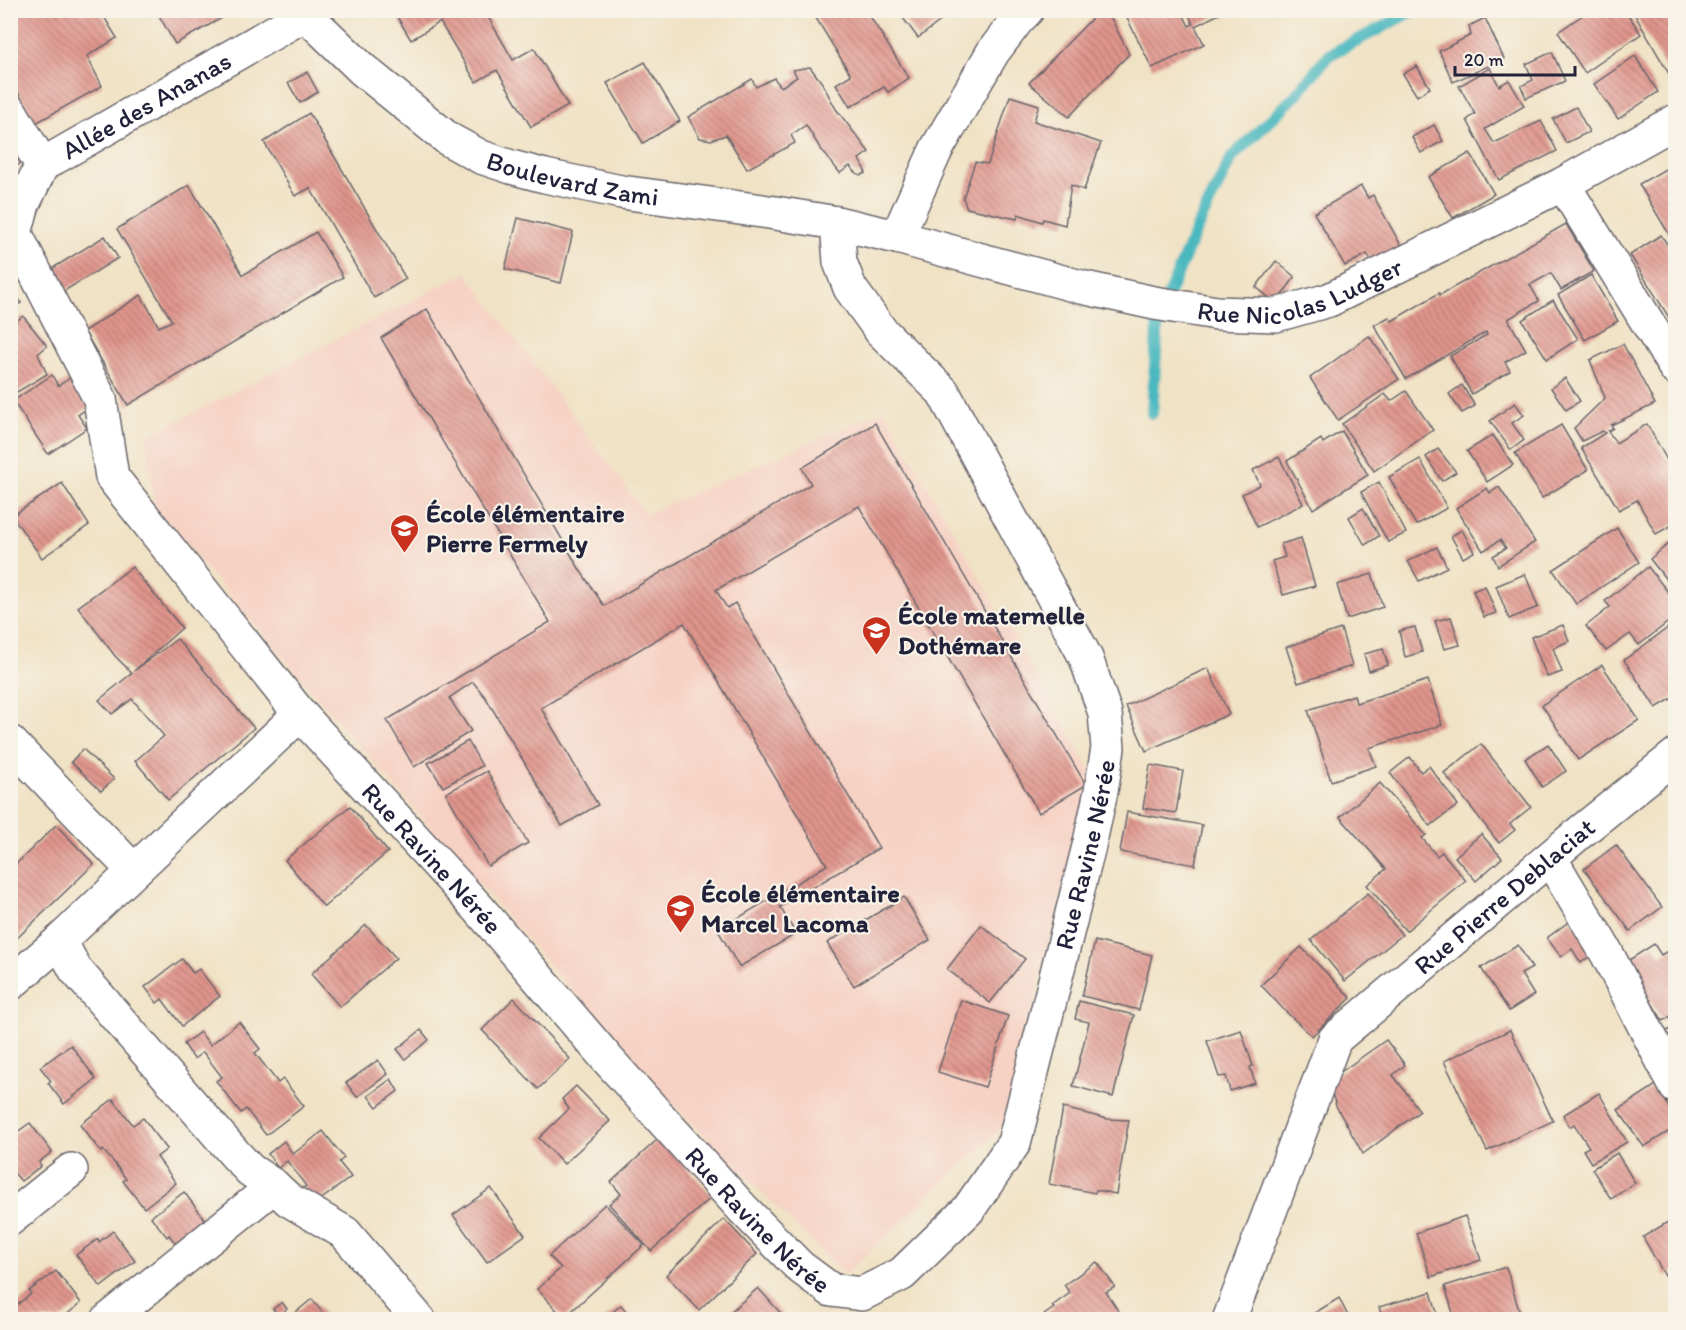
<svg xmlns="http://www.w3.org/2000/svg" width="1686" height="1330" font-family="Itim,sans-serif">
	<style>
		.built { fill: #f6d2c4 }
		.lines { fill: none; stroke-linecap: round; stroke-linejoin: round }
		.stream { stroke: #49b8bf; stroke-width: 12 }
		.building { fill: url(#building-back-hatch) }
		.minor-casing { stroke: #6a656b; stroke-width: 36 }
		.minor { stroke: #fff; stroke-width: 33 }
		.labels { text-anchor: middle; stroke-width: 4.5; stroke-linejoin: round; paint-order: stroke }
		.street-label { font-size: 26px; fill: #22223b; stroke: #f7f3e8 }
		.poi-label { font-size: 26px; font-weight: bold; fill: #22223b; stroke: #f7f3e8; text-anchor: start }
	</style>
	<defs>
		<pattern id="building-back-hatch" width="6" height="6" patternUnits="userSpaceOnUse" patternTransform="scale(1.5)"><rect width="6" height="6" fill="#e0958c"/><path d="M-1 5l2 2M0 0l6 6M5-1l2 2" fill="none" stroke="#b57974"/></pattern>
	</defs>
	<rect width="100%" height="100%" fill="#f7f3e8"/>
	<filter id="ink" filterUnits="userSpaceOnUse"><feTurbulence type="fractalNoise" baseFrequency=".0167" numOctaves="2"/><feDisplacementMap in="SourceGraphic" scale="12" xChannelSelector="R" yChannelSelector="G"/><feConvolveMatrix kernelMatrix="1 2 1 2 8 2 1 2 1" color-interpolation-filters="sRGB"/></filter>
	<filter id="wash" filterUnits="userSpaceOnUse"><feTurbulence type="fractalNoise" baseFrequency=".008" numOctaves="4" result="noise"/><feDisplacementMap in="SourceGraphic" scale="24" xChannelSelector="R" yChannelSelector="G"/><feGaussianBlur stdDeviation="1.35" result="paint"/><feColorMatrix in="noise" values="0 0 0 0 0 0 0 0 0 0 0 0 0 0 0 0 0 1.4 0 .05"/><feComposite in="paint" operator="in"/></filter>
	<g filter="url(#wash)">
		<rect width="100%" height="100%" fill="#f0e2c5"/>
		<!-- built -->
		<polygon class="built" points="466,273 646,514 884,410 1092,773 1002,1128 845,1275 646,1077 155,509 146,437"/>
		<g class="lines">
			<!-- stream -->
			<polyline class="stream" points="1152,413 1158,319 1197,228 1232,157 1294,97 1329,55 1415,10"/>
		</g>
		<g id="blocks">
			<!-- building -->
			<g class="building">
				<polygon points="10,10 84,10 85,13 90,10 100,10 117,38 87,56 102,86 36,123 10,79"/>
				<polygon points="156,10 218,10 222,18 175,44"/>
				<polygon points="393,10 455,10 457,13 461,10 484,10 513,60 534,48 568,106 531,127 497,70 476,82 440,22 411,40"/>
				<polygon points="811,10 866,10 909,78 888,92 884,87 850,107 836,84 851,75"/>
				<polygon points="897,10 955,10 918,38"/>
				<polygon points="1100,10 1107,10 1129,54 1094,90 1069,117 1029,83"/>
				<polygon points="1123,10 1181,10 1189,26 1193,24 1187,10 1227,10 1195,26 1204,44 1152,68"/>
				<polygon points="1590,10 1605,10 1610,17 1621,10 1625,10 1641,34 1585,73 1558,32"/>
				<polygon points="1632,10 1676,10 1676,86"/>
				<polygon points="1485,18 1504,59 1453,82 1439,51 1471,35 1469,26"/>
				<polygon points="1552,52 1565,81 1526,98 1521,86 1533,80 1526,64"/>
				<polygon points="1635,56 1658,92 1618,119 1594,84"/>
				<polygon points="645,62 680,121 643,143 607,83"/>
				<polygon points="1417,66 1430,88 1417,96 1403,74"/>
				<polygon points="810,67 822,83 836,109 869,152 859,159 866,173 861,175 856,173 850,166 840,173 820,148 806,125 791,135 795,143 747,169 726,135 711,140 700,138 688,117 752,79 756,87 774,78 781,87 797,77 793,70"/>
				<polygon points="1490,68 1499,86 1509,80 1524,106 1485,129 1494,143 1541,121 1557,151 1499,180 1467,120 1475,114 1459,86"/>
				<polygon points="307,72 318,92 300,103 288,83"/>
				<polygon points="1010,96 1039,105 1034,121 1101,143 1084,190 1071,185 1065,225 1043,219 1042,222 1018,214 1017,219 967,208 963,198 975,162 988,164"/>
				<polygon points="1576,107 1589,132 1566,143 1553,119"/>
				<polygon points="309,113 406,279 374,298 310,188 295,196 264,142"/>
				<polygon points="1434,125 1443,141 1421,153 1412,137"/>
				<polygon points="10,151 21,163 10,171"/>
				<polygon points="1470,153 1494,194 1453,218 1428,177"/>
				<polygon points="1669,167 1676,178 1676,246 1639,184"/>
				<polygon points="189,185 243,275 316,232 343,277 128,405 84,331 141,295 159,327 172,321 117,229"/>
				<polygon points="1361,186 1368,198 1373,195 1403,249 1374,265 1367,254 1345,266 1314,213"/>
				<polygon points="518,218 573,232 561,283 505,269"/>
				<polygon points="1566,224 1594,271 1561,290 1551,273 1530,285 1539,301 1508,319 1526,350 1505,362 1510,371 1472,394 1450,356 1487,335 1486,332 1406,379 1374,325 1389,317 1392,321 1439,293 1440,295"/>
				<polygon points="1661,235 1676,257 1676,322 1673,324 1630,255"/>
				<polygon points="105,236 118,258 61,293 48,271"/>
				<polygon points="1276,261 1295,277 1276,303 1256,287"/>
				<polygon points="1591,275 1618,321 1585,340 1558,295"/>
				<polygon points="10,286 21,303 10,309"/>
				<polygon points="1553,300 1578,339 1547,359 1522,320"/>
				<polygon points="427,309 580,570 604,606 811,484 802,468 875,423 1086,785 1039,813 859,506 716,590 727,608 735,603 879,848 780,907 796,934 739,967 718,930 827,865 684,623 541,708 598,805 562,826 486,698 473,682 449,698 471,731 414,767 387,720 550,622 381,338"/>
				<polygon points="23,316 47,346 38,354 47,374 17,392 10,383 10,326"/>
				<polygon points="1369,336 1399,379 1338,420 1310,378"/>
				<polygon points="1623,344 1655,404 1611,425 1613,428 1608,431 1616,443 1647,424 1667,460 1676,456 1676,523 1656,534 1637,500 1619,510 1581,448 1605,433 1602,431 1582,441 1574,428 1605,398 1590,360"/>
				<polygon points="52,375 58,386 70,378 89,407 78,415 87,428 48,454 13,401"/>
				<polygon points="1565,378 1580,401 1566,410 1551,388"/>
				<polygon points="1462,385 1475,406 1462,413 1449,394"/>
				<polygon points="1406,391 1433,430 1374,471 1342,424 1385,394 1391,401"/>
				<polygon points="1515,403 1524,415 1512,423 1524,440 1511,450 1490,421"/>
				<polygon points="1561,425 1588,470 1542,498 1515,453"/>
				<polygon points="1342,431 1368,475 1313,509 1287,461 1321,439 1323,443"/>
				<polygon points="1493,435 1513,465 1487,482 1467,451"/>
				<polygon points="1438,449 1456,472 1442,481 1426,457"/>
				<polygon points="1279,457 1303,504 1257,527 1242,494 1260,485 1253,470"/>
				<polygon points="1420,459 1447,508 1416,525 1389,477"/>
				<polygon points="1379,482 1406,533 1388,542 1361,492"/>
				<polygon points="62,483 89,525 42,558 12,516"/>
				<polygon points="1499,487 1535,542 1498,566 1493,556 1506,548 1500,540 1483,551 1456,508 1487,488 1490,493"/>
				<polygon points="1363,508 1379,536 1365,545 1349,517"/>
				<polygon points="1617,528 1639,562 1576,604 1553,570"/>
				<polygon points="1462,530 1474,552 1463,558 1451,536"/>
				<polygon points="1301,538 1315,586 1283,595 1272,561 1285,557 1281,544"/>
				<polygon points="1672,541 1676,546 1676,592 1650,559"/>
				<polygon points="1437,547 1447,567 1419,581 1408,561"/>
				<polygon points="132,567 182,628 134,671 177,639 254,728 168,800 135,761 164,736 132,699 112,714 99,700 132,673 115,656 78,607"/>
				<polygon points="1648,567 1676,602 1676,616 1639,645 1630,634 1606,651 1586,626 1610,607 1605,601"/>
				<polygon points="1372,574 1383,607 1347,619 1337,585"/>
				<polygon points="1525,574 1538,607 1509,619 1496,586"/>
				<polygon points="1485,586 1496,613 1484,617 1473,591"/>
				<polygon points="1451,617 1460,645 1444,649 1435,621"/>
				<polygon points="1676,622 1676,696 1656,708 1624,660"/>
				<polygon points="1563,625 1569,641 1553,648 1562,672 1547,677 1531,637"/>
				<polygon points="1415,627 1422,652 1405,657 1399,631"/>
				<polygon points="1341,629 1352,666 1298,683 1286,647"/>
				<polygon points="1383,649 1388,665 1369,671 1364,654"/>
				<polygon points="1602,665 1639,720 1578,760 1542,705"/>
				<polygon points="1208,668 1229,714 1146,751 1126,706"/>
				<polygon points="1428,680 1442,725 1369,748 1376,766 1331,781 1308,710 1354,695 1356,703"/>
				<polygon points="468,741 482,766 443,787 428,763"/>
				<polygon points="1481,744 1531,807 1510,824 1515,830 1499,843 1444,773"/>
				<polygon points="1548,744 1566,771 1542,787 1525,759"/>
				<polygon points="83,749 114,779 101,791 71,762"/>
				<polygon points="1410,757 1421,772 1429,766 1458,805 1430,826 1390,773"/>
				<polygon points="1150,765 1183,771 1176,813 1143,808"/>
				<polygon points="487,771 528,843 488,866 446,793"/>
				<polygon points="1380,783 1426,835 1422,838 1437,856 1442,852 1466,881 1406,931 1367,885 1386,869 1340,817"/>
				<polygon points="350,806 388,852 324,907 285,860"/>
				<polygon points="1127,812 1202,825 1195,865 1120,852"/>
				<polygon points="56,825 94,864 10,945 10,870"/>
				<polygon points="1481,834 1502,858 1476,881 1455,857"/>
				<polygon points="1616,845 1662,907 1630,931 1584,869"/>
				<polygon points="1368,893 1402,935 1345,981 1311,940"/>
				<polygon points="904,897 930,940 854,986 827,943"/>
				<polygon points="1571,920 1594,953 1581,963 1572,949 1561,957 1547,938"/>
				<polygon points="366,925 396,958 340,1007 311,974"/>
				<polygon points="981,925 1025,959 990,1003 947,969"/>
				<polygon points="1095,941 1152,955 1139,1010 1082,996"/>
				<polygon points="1654,944 1661,955 1674,947 1676,949 1676,1013 1663,1021 1626,962"/>
				<polygon points="1518,945 1532,968 1521,974 1534,995 1509,1011 1481,968"/>
				<polygon points="1301,947 1351,998 1312,1036 1285,1011 1261,985"/>
				<polygon points="182,959 193,973 199,969 220,996 182,1026 162,999 157,1003 145,987"/>
				<polygon points="514,998 570,1059 538,1089 482,1030"/>
				<polygon points="961,1000 1008,1016 985,1087 938,1072"/>
				<polygon points="1079,1001 1134,1015 1113,1097 1073,1086 1089,1022 1075,1019"/>
				<polygon points="239,1022 260,1049 255,1053 278,1083 283,1079 304,1106 266,1135 246,1109 241,1113 216,1081 222,1077 203,1052 194,1059 184,1044 200,1032 210,1045"/>
				<polygon points="1676,1026 1676,1041 1671,1043 1665,1032"/>
				<polygon points="421,1030 429,1040 405,1059 397,1049"/>
				<polygon points="1241,1030 1253,1066 1250,1067 1255,1083 1230,1091 1226,1076 1219,1077 1207,1041"/>
				<polygon points="1510,1030 1553,1121 1487,1151 1444,1061"/>
				<polygon points="1386,1040 1405,1065 1393,1075 1420,1111 1363,1154 1336,1106 1328,1081"/>
				<polygon points="71,1045 96,1079 64,1104 48,1083 51,1081 40,1067"/>
				<polygon points="378,1060 388,1074 357,1097 346,1083"/>
				<polygon points="391,1079 398,1091 377,1107 368,1096"/>
				<polygon points="1656,1085 1676,1119 1676,1127 1644,1147 1618,1110"/>
				<polygon points="576,1086 610,1121 564,1164 539,1138 569,1109 562,1099"/>
				<polygon points="1599,1093 1627,1142 1591,1163 1583,1150 1589,1147 1574,1124 1570,1127 1563,1115"/>
				<polygon points="113,1099 133,1125 143,1118 167,1149 157,1157 176,1183 144,1208 123,1181 126,1179 115,1164 103,1150 101,1152 80,1125"/>
				<polygon points="1063,1108 1108,1119 1129,1120 1116,1194 1096,1190 1095,1193 1049,1184"/>
				<polygon points="30,1123 52,1152 39,1162 41,1166 21,1181 10,1168 10,1137"/>
				<polygon points="323,1131 344,1158 339,1162 351,1177 312,1206 300,1190 306,1186 287,1161 278,1168 268,1154 284,1141 293,1154"/>
				<polygon points="659,1138 713,1196 651,1251 609,1204 621,1194 611,1182"/>
				<polygon points="1617,1153 1635,1183 1611,1199 1592,1169"/>
				<polygon points="491,1188 525,1235 487,1262 453,1215"/>
				<polygon points="184,1192 209,1225 180,1249 169,1235 167,1237 151,1217"/>
				<polygon points="605,1204 644,1245 564,1318 537,1289 561,1268 549,1256"/>
				<polygon points="1465,1216 1481,1260 1431,1277 1416,1233"/>
				<polygon points="1676,1217 1676,1270 1665,1276 1643,1237"/>
				<polygon points="724,1219 757,1254 699,1310 666,1275"/>
				<polygon points="113,1231 135,1261 101,1287 76,1255 98,1239 99,1242"/>
				<polygon points="1097,1262 1115,1287 1106,1292 1124,1320 1037,1320 1054,1308 1052,1306 1070,1293 1064,1285"/>
				<polygon points="1506,1267 1522,1320 1455,1320 1445,1286"/>
				<polygon points="56,1271 81,1303 60,1320 10,1320 10,1310 31,1294 29,1291"/>
				<polygon points="758,1288 787,1320 721,1320"/>
				<polygon points="1431,1292 1439,1320 1383,1320 1379,1307"/>
				<polygon points="1339,1298 1350,1320 1302,1320 1318,1311"/>
				<polygon points="312,1299 328,1320 286,1320"/>
				<polygon points="282,1302 287,1309 279,1316 273,1309"/>
				<polygon points="621,1305 633,1320 603,1320 608,1316"/>
			</g>
		</g>
	</g>
	<g filter="url(#ink)">
		<use href="#blocks" fill-opacity="0" stroke="#6a656b" stroke-width="1.5"/>
		<g class="lines">
			<defs>
				<g id="minor">
					<path id="s1" d="M301,10L362,69L448,139L481,157L511,167L545,176L621,192L769,212L837,223L897,237L1081,287L1154,303L1217,313L1276,315L1329,300L1563,184L1676,121"/>
					<path id="s2" d="M10,111L42,165L304,15"/>
					<path id="s3" d="M42,165L23,204L15,233L100,399L112,477L300,714L479,909L609,1061L743,1209L800,1267L831,1290L862,1294L902,1274L968,1210L1014,1143L1090,842L1101,791L1108,748L1105,713L1086,658L943,392L881,331L850,288L840,262L837,223"/>
					<polyline points="1563,184 1676,369"/>
					<polyline points="897,237 936,150 993,52 1018,19 1027,10"/>
					<polyline points="10,742 134,871"/>
					<polyline points="1550,858 1606,952 1676,1087"/>
					<polyline points="60,941 75,969 235,1154 250,1170 274,1186 289,1200 345,1233 419,1320"/>
					<polyline points="10,984 60,941 300,714"/>
					<polyline points="10,1219 71,1170"/>
					<polyline points="108,1320 274,1186"/>
					<path id="s4" d="M1229,1320L1335,1039L1578,834L1676,755"/>
				</g>
			</defs>
			<!-- minor casing -->
			<use href="#minor" class="minor-casing"/>
			<!-- minor -->
			<use href="#minor" class="minor"/>
		</g>
	</g>
	<!-- icons -->
	<defs>
		<symbol id="school-pin" viewBox="-11 -11 22 30"><path d="M0 17L-7.5 6A9.5 9.5 0 1 1 7.5 6Z" fill="#c8321e" stroke="#f7f3e8"/><path d="M0-5L7-2L0 1L-7-2ZM-4 1L0 2.5L4 1V4Q0 6-4 4Z" fill="#fff"/></symbol>
	</defs>
	<g fill-rule="evenodd">
		<use href="#school-pin" x="388" y="512" width="33" height="45"/>
		<use href="#school-pin" x="860" y="614" width="33" height="45"/>
		<use href="#school-pin" x="664" y="892" width="33" height="45"/>
	</g>
	<g class="labels">
		<!-- street labels -->
		<g class="street-label">
			<text dy="9" stroke="none"><textPath href="#s2" startOffset="183">Allée des Ananas</textPath></text>
			<text dy="9" stroke="none"><textPath href="#s1" startOffset="328">Boulevard Zami</textPath></text>
			<text dy="9" stroke="none"><textPath href="#s1" startOffset="1074">Rue Nicolas Ludger</textPath></text>
			<text dy="9" stroke="none"><textPath href="#s3" startOffset="1972">Rue Ravine Nérée</textPath></text>
			<text dy="9" stroke="none"><textPath href="#s3" startOffset="837">Rue Ravine Nérée</textPath></text>
			<text dy="9" stroke="none"><textPath href="#s4" startOffset="522">Rue Pierre Deblaciat</textPath></text>
			<text dy="9" stroke="none"><textPath href="#s3" startOffset="1324">Rue Ravine Nérée</textPath></text>
		</g>
		<!-- poi labels -->
		<g class="poi-label">
			<text x="426" y="522">École élémentaire<tspan x="426" dy="30">Pierre Fermely</tspan></text>
			<text x="898" y="624">École maternelle<tspan x="898" dy="30">Dothémare</tspan></text>
			<text x="701" y="902">École élémentaire<tspan x="701" dy="30">Marcel Lacoma</tspan></text>
		</g>
	</g>
	<!-- margin -->
	<rect width="1686" height="1330" fill="none" stroke="#f7f3e8" stroke-width="36"/>
	<!-- scale -->
	<path d="M1455 66v9h120v-9" fill="none" stroke="#22223b" stroke-width="3"/>
	<text x="1464" y="66" font-size="18" fill="#22223b" stroke="#f7f3e8" stroke-width="4.5" paint-order="stroke">20 m</text>
</svg>
